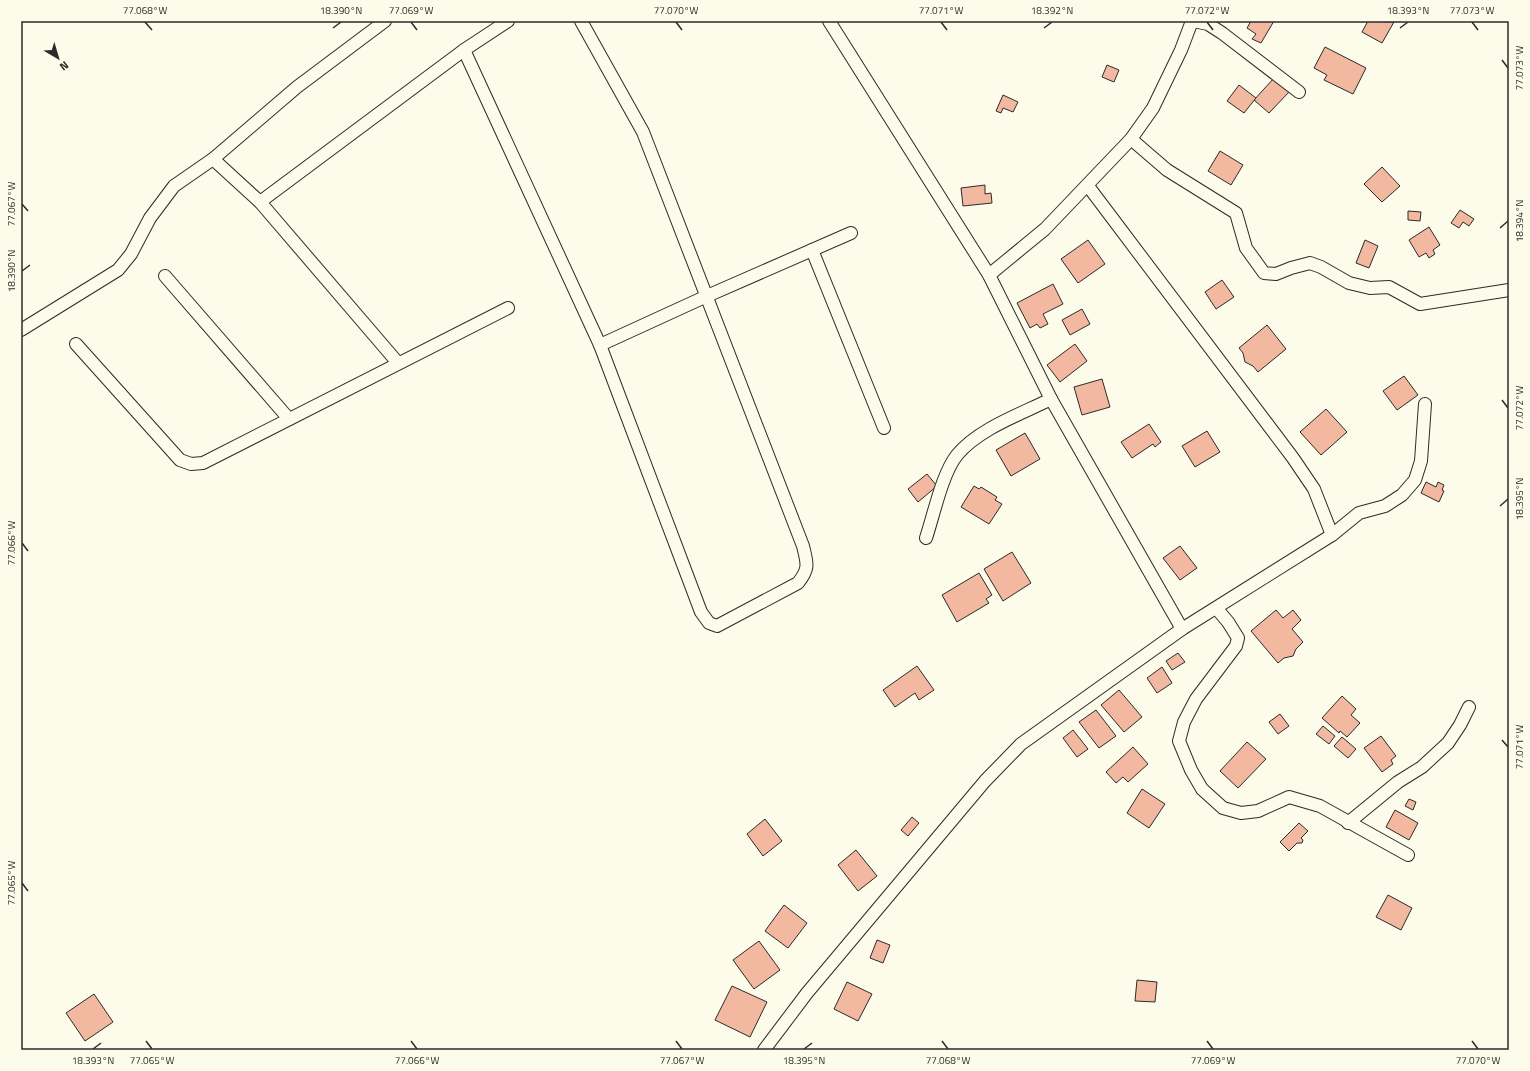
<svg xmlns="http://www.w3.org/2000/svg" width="1530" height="1071" font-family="'Titillium Web',sans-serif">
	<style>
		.building { fill: #f2b8a0; stroke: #2b2b2b }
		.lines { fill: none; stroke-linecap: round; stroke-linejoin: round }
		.minor-casing { stroke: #2b2b2b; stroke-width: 14 }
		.minor { stroke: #fdfbea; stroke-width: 12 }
		.ticks { fill: none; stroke: #2b2b2b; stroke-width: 1.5 }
		.neatline { fill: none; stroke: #2b2b2b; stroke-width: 1.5 }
		.ticks-label { font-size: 10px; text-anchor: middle; fill: #2b2b2b }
	</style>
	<rect width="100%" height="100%" fill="#fdfbea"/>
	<!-- building -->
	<g class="building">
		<polygon points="1251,21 1274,21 1261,43 1252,39 1256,34 1247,28"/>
		<polygon points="1368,21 1394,22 1382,43 1362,32"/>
		<polygon points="1325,47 1366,68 1353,94 1324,80 1327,75 1314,68"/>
		<polygon points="1107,65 1119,70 1114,82 1102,77"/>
		<polygon points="1274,78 1289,92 1269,113 1254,100"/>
		<polygon points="1239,85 1256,98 1244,113 1227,101"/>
		<polygon points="1003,95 1018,102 1013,112 1003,108 1001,113 996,111"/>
		<polygon points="1220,151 1243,165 1231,185 1208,171"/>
		<polygon points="1382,167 1400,186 1382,202 1364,184"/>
		<polygon points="985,185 985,194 991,193 992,203 963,206 961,188"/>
		<polygon points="1460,210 1474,219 1469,226 1463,222 1459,228 1451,223"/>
		<polygon points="1408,211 1421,212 1420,221 1408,220"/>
		<polygon points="1429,227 1440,245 1433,250 1435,254 1429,258 1426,253 1419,257 1409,240"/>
		<polygon points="1088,240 1105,264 1078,283 1061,259"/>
		<polygon points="1365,240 1378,246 1369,268 1356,263"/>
		<polygon points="1222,280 1234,297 1216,309 1205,292"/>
		<polygon points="1053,284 1063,304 1043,314 1048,324 1040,328 1037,324 1030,328 1017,303"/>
		<polygon points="1082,309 1090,324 1070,335 1062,320"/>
		<polygon points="1267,325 1286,349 1258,372 1253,366 1245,362 1243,353 1239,348"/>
		<polygon points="1075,344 1087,361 1060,382 1047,365"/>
		<polygon points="1404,376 1418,395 1397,410 1383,391"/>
		<polygon points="1102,379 1110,407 1082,415 1074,387"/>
		<polygon points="1326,409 1347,432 1321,455 1300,432"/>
		<polygon points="1149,424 1161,442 1155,447 1153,444 1132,458 1121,442"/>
		<polygon points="1207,431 1220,452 1195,467 1182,446"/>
		<polygon points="1025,433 1040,459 1011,476 996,450"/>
		<polygon points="927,474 937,486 918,502 908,489"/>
		<polygon points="1426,482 1436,487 1438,482 1444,485 1442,490 1444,491 1439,502 1421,493"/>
		<polygon points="974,486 979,489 981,487 997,497 995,500 1002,504 989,524 961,507"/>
		<polygon points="1180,546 1197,568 1180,580 1163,558"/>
		<polygon points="1012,552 1031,583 1003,601 984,569"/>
		<polygon points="979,573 992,595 986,599 989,603 957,622 942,595"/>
		<polygon points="1276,610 1283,618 1293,610 1301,620 1292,629 1303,642 1296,649 1293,656 1284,658 1278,663 1251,631"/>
		<polygon points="1178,653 1185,662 1172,670 1166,661"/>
		<polygon points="917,666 934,690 919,700 915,693 895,707 883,690"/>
		<polygon points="1162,667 1172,683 1157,693 1147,678"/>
		<polygon points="1119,690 1142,717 1124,732 1101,705"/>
		<polygon points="1342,696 1356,709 1351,715 1360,723 1347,737 1340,731 1339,733 1322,718"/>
		<polygon points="1096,710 1116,736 1099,748 1079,722"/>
		<polygon points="1280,714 1289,726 1278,734 1269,722"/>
		<polygon points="1323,726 1335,736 1329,744 1316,734"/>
		<polygon points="1073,730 1088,749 1077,757 1063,738"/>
		<polygon points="1381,736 1396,756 1391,760 1393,764 1382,772 1364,748"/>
		<polygon points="1342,737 1356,749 1348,758 1334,746"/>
		<polygon points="1247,742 1266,759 1238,788 1220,771"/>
		<polygon points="1133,747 1148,764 1128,782 1123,777 1116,783 1106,772"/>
		<polygon points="1142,789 1165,804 1149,828 1127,813"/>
		<polygon points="1409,799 1416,802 1413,810 1405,806"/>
		<polygon points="1395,810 1418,823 1409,840 1386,827"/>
		<polygon points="912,817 919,823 908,836 901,830"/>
		<polygon points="765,819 782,841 763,856 747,834"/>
		<polygon points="1299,823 1308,831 1301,838 1303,840 1302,843 1297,843 1289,851 1280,842"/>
		<polygon points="856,850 877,876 858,891 838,865"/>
		<polygon points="1388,895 1412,908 1401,930 1376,917"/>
		<polygon points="784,905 807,923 788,948 765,931"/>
		<polygon points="877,940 890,945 883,963 870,958"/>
		<polygon points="759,941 780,970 754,989 733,960"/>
		<polygon points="1137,980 1157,982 1155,1002 1135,1001"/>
		<polygon points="847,982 872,994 858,1021 834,1009"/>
		<polygon points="732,986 767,1002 750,1037 715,1020"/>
		<polygon points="94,994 113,1022 85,1041 66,1013"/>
	</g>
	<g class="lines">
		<defs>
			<g id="minor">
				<polyline points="829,21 989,275 1051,399 1182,629"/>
				<polyline points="1193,21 1208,24 1222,33 1299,92"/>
				<path d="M464,50L600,345L701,612L709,623L717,626L798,583C810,568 807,563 803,546L643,132L581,21"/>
				<polyline points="1131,139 1167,170 1236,213 1246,248 1264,273 1276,274 1291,268 1310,263 1321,267 1349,283 1370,288 1389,287 1420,304 1509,290"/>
				<polyline points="213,159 260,202 398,363"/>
				<polyline points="1088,186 1293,458 1314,489 1332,535"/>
				<polyline points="260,202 464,50 508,21"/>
				<polyline points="812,250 884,428"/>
				<polyline points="989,275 1045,229 1131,139 1153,108 1181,50 1192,21"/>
				<polyline points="165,276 289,419"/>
				<polyline points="21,330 118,270 131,254 150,218 174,186 213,159 297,87 385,21"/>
				<polyline points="76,344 180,460 191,464 203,463 508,308"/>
				<polyline points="600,345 707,296 851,233"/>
				<path d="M926,538C934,514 942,474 957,455C978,429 1021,414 1051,399"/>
				<polyline points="1217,609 1228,622 1238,638 1236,646 1196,699 1184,722 1179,741 1191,770 1202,789 1223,808 1241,813 1258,811 1289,797 1320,806 1408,855"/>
				<polyline points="1348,823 1398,782 1422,767 1448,743 1460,725 1469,707"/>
				<polyline points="764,1050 807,993 985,781 1021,744 1182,629 1332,535 1359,513 1385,506 1402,495 1415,480 1421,461 1425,404"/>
			</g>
		</defs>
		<!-- minor casing -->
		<use href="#minor" class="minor-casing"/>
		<!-- minor -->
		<use href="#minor" class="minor"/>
	</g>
	<!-- ticks -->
	<path class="ticks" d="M145,22L152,30M411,22L417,30M676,22L682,30M941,22L947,30M1207,22L1213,30M1472,22L1478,30M333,28L341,22M1044,28L1052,22M1400,28L1408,22M1502,60L1508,68M22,204L28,211M1500,228L1508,221M22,271L30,265M1502,400L1508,408M1500,506L1508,499M22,543L28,551M1502,740L1508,747M22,883L28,891M146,1041L152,1049M411,1041L417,1049M676,1041L682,1049M942,1041L948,1049M1207,1041L1213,1049M1472,1041L1478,1049M93,1049L101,1043M804,1049L812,1043"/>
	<!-- border -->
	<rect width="1530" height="1071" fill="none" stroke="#fdfbea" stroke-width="44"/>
	<!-- north arrow -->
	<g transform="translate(58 58) rotate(142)" stroke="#fdfbea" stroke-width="3" paint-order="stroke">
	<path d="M0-3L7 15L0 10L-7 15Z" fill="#2b2b2b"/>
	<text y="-6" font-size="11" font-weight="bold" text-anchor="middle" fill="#2b2b2b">N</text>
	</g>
	<rect x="22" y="22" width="1486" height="1027" class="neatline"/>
	<g class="ticks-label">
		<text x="145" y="14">77.068°W</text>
		<text x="341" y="14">18.390°N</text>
		<text x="411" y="14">77.069°W</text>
		<text x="676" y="14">77.070°W</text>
		<text x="941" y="14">77.071°W</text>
		<text x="1052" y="14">18.392°N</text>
		<text x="1207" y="14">77.072°W</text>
		<text x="1408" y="14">18.393°N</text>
		<text x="1472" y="14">77.073°W</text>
		<text transform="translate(1519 68) rotate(-90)" y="4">77.073°W</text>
		<text transform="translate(11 204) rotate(-90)" y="4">77.067°W</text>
		<text transform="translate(1519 221) rotate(-90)" y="4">18.394°N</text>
		<text transform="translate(11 271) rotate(-90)" y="4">18.390°N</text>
		<text transform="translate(1519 408) rotate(-90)" y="4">77.072°W</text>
		<text transform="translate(1519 499) rotate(-90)" y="4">18.395°N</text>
		<text transform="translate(11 543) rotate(-90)" y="4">77.066°W</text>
		<text transform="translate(1519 747) rotate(-90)" y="4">77.071°W</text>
		<text transform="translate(11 883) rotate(-90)" y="4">77.065°W</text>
		<text x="93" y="1064">18.393°N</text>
		<text x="152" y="1064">77.065°W</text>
		<text x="417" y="1064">77.066°W</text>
		<text x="682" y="1064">77.067°W</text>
		<text x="804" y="1064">18.395°N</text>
		<text x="948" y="1064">77.068°W</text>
		<text x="1213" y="1064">77.069°W</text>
		<text x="1478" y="1064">77.070°W</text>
	</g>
</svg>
